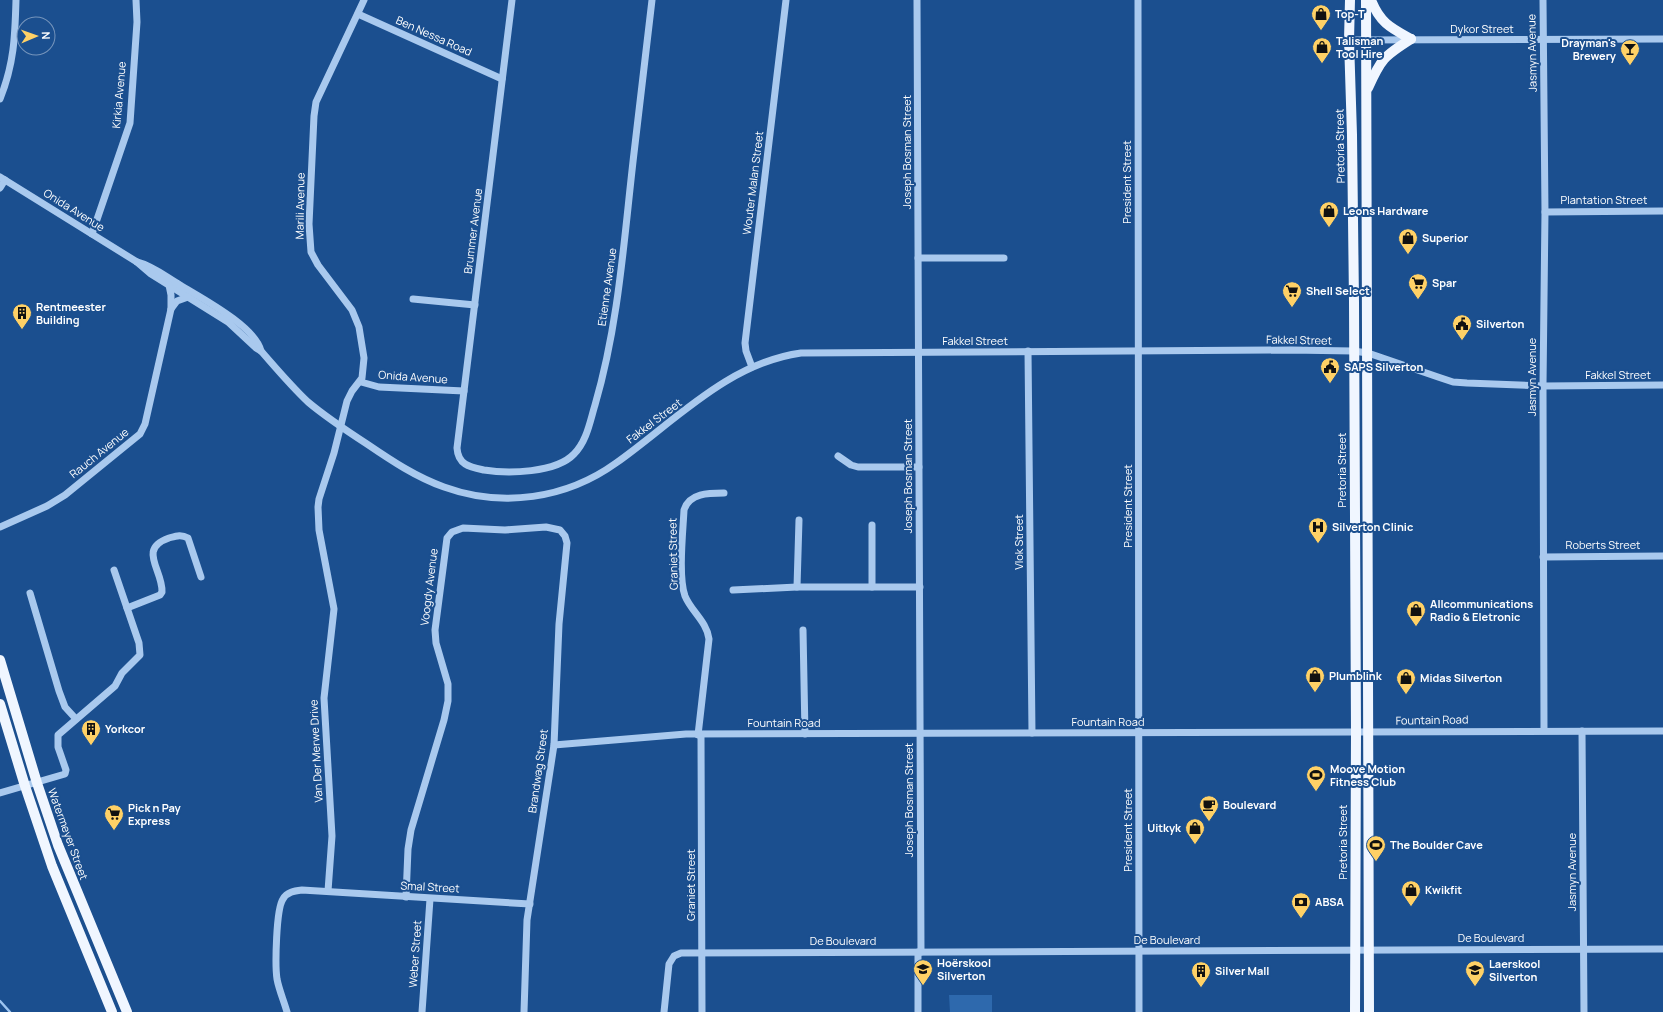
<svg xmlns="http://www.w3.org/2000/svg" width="1663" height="1012" font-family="Manrope,sans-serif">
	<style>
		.green { fill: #2e69ad }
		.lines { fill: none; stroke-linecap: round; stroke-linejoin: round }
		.stream { stroke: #9cc4f0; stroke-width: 2.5 }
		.minor { stroke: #a9c9ee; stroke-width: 7 }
		.major { stroke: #f0f6ff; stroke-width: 10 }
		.labels { text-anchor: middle; stroke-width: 4; stroke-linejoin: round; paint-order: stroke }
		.poi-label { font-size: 11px; font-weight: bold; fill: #fff; stroke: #1b4f8f; text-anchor: start }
		.street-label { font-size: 11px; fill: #fff; stroke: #1b4f8f }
	</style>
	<rect width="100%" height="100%" fill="#1b4f8f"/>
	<!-- green -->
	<polygon class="green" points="949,995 992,995 992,1012 950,1012"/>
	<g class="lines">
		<!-- stream -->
		<polyline class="stream" points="0,1001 10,1012"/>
		<!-- minor -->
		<g class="minor">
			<path d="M512,0L457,448C458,465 470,467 484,470C508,474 556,473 574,454C587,441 590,421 595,405C619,323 624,238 634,153C640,102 646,51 652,0"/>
			<polyline points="917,0 921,952"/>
			<polyline points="1138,0 1139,1012"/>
			<polyline points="1543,0 1545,212 1543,386 1544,730"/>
			<polyline points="358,14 502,79"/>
			<polyline points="1349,40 1663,39"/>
			<path d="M0,99C14,64 15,37 16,0"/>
			<path d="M0,177L137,262L151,274L228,322L256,348L261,351C276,368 291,386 308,402C327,418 347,431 367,444C392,461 416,477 444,487C502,508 566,499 616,463C674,422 728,363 801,353L1291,350L1353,351L1368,353L1438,377L1453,382L1467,383L1543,386L1663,385"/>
			<polyline points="0,188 5,180"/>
			<polyline points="1545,212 1663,211"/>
			<polyline points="92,234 130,123 137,22 136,0"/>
			<polyline points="918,258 1004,258"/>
			<path d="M137,262C153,266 166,277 180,285C201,298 255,326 261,351"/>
			<polyline points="413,299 475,305"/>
			<polyline points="171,309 177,301 188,297"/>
			<polyline points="1028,351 1032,733"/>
			<polyline points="752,367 746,351 745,343 786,0"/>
			<polyline points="361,382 379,387 464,391"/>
			<polyline points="838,456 851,465 858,467 919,467"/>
			<polyline points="872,525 872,587"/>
			<polyline points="0,527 47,506 65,495 140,434 145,424 171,309 171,295 169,285"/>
			<polyline points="1543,557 1663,556"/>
			<polyline points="797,587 799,520"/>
			<polyline points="733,590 797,587 920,587"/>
			<polyline points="30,593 59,691 65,707 76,719"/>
			<path d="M127,608L160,595L162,592C163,570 137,549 169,538C176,536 181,534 188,538L201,577"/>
			<polyline points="803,630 805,734"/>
			<polyline points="1582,731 1584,1012"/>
			<path d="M698,735L709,639C707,622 691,611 685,596C678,577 683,531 684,510C689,493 709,493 724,493"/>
			<polyline points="701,735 702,1012"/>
			<polyline points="554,745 686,734 1663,731"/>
			<polyline points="0,793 65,774 66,770 58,747 58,735 115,686 122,673 140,655 139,643 114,570"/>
			<polyline points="328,891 332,836 324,698 334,609 319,530 318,507 319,499 334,453 347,401 352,391 362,378 364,358 359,327 352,310 318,265 311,252 309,224 314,116 316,102 364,0"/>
			<polyline points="406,897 408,849 411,830 444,720 448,701 448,684 436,643 435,630 447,538 452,532 463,528 505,530 546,527 560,530 565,536 567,543 559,624 554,745 527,920 524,1012"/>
			<polyline points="918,952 918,1012"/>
			<path d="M287,1012C284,1001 279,990 277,979C275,966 276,909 283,899C287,892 294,891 302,890L530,904"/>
			<polyline points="422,1012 430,899"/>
			<polyline points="664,1012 669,964 674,956 681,953 1663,949"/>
		</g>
		<!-- major -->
		<g class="major">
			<polyline points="1350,0 1349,40 1352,135 1354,302 1356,732 1355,1012"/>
			<polyline points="1366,0 1369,1012"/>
			<path d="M1371,0C1380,23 1391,28 1411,39"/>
			<path d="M1368,88C1381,59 1384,56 1411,39"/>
			<polyline points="0,660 37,783 58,845 127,1012"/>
			<polyline points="0,704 25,786 52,866 112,1012"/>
		</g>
	</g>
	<!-- icons -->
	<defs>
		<symbol id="shop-pin" viewBox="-11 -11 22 30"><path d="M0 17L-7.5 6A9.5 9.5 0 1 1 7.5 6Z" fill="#ffd166" stroke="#1b4f8f"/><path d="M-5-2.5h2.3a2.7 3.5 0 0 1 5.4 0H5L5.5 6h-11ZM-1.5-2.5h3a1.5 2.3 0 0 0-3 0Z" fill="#111"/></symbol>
		<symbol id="bar-pin" viewBox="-11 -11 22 30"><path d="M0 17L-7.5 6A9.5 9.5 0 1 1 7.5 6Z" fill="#ffd166" stroke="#1b4f8f"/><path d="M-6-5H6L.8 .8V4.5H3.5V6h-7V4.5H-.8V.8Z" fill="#111"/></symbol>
		<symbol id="supermarket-pin" viewBox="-11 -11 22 30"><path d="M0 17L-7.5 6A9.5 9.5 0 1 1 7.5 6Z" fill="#ffd166" stroke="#1b4f8f"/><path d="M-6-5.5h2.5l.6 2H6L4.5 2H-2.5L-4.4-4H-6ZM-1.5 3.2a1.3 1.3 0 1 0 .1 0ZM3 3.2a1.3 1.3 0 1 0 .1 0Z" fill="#111"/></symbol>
		<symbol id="building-pin" viewBox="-11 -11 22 30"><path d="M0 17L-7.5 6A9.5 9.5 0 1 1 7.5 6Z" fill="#ffd166" stroke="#1b4f8f"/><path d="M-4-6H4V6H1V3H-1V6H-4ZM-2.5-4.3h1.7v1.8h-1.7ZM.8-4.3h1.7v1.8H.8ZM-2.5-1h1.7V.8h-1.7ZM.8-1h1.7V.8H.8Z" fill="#111"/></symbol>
		<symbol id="civic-pin" viewBox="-11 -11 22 30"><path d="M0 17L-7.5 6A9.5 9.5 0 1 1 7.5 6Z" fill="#ffd166" stroke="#1b4f8f"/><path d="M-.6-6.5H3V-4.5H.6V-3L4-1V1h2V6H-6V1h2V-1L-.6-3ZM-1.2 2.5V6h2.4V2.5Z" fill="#111"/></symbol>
		<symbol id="hospital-pin" viewBox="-11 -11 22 30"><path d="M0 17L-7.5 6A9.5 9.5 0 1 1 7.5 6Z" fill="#ffd166" stroke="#1b4f8f"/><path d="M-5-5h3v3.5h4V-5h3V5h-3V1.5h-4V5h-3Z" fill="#111"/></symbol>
		<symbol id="stadium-pin" viewBox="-11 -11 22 30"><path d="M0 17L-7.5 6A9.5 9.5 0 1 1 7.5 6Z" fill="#ffd166" stroke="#1b4f8f"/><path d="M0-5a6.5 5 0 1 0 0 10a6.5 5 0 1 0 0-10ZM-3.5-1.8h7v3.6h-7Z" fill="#111"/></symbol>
		<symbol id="cafe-pin" viewBox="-11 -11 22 30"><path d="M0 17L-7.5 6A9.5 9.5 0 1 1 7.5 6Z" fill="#ffd166" stroke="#1b4f8f"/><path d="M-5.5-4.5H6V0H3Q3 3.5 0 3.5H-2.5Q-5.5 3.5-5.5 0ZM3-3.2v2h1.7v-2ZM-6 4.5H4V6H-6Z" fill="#111"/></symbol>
		<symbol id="bank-pin" viewBox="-11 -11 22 30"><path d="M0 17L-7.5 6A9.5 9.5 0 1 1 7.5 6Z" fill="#ffd166" stroke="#1b4f8f"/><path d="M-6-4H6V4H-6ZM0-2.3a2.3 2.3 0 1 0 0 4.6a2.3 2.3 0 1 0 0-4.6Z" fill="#111"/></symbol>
		<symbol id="school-pin" viewBox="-11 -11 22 30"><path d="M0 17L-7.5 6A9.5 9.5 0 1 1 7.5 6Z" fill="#ffd166" stroke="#1b4f8f"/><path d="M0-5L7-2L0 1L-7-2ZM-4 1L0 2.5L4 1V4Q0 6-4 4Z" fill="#111"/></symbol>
	</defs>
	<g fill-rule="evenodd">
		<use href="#shop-pin" x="1310" y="3" width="22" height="30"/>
		<use href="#shop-pin" x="1311" y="36" width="22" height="30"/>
		<use href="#bar-pin" x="1619" y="38" width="22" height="30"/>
		<use href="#shop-pin" x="1318" y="200" width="22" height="30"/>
		<use href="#shop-pin" x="1397" y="227" width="22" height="30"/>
		<use href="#supermarket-pin" x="1407" y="272" width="22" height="30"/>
		<use href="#supermarket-pin" x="1281" y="280" width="22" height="30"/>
		<use href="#building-pin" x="11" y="302" width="22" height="30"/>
		<use href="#civic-pin" x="1451" y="313" width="22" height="30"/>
		<use href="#civic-pin" x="1319" y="356" width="22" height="30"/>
		<use href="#hospital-pin" x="1307" y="516" width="22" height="30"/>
		<use href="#shop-pin" x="1405" y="599" width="22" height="30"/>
		<use href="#shop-pin" x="1304" y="665" width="22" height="30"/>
		<use href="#shop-pin" x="1395" y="667" width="22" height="30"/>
		<use href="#building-pin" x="80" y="718" width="22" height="30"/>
		<use href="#stadium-pin" x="1305" y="764" width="22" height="30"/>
		<use href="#cafe-pin" x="1198" y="794" width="22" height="30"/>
		<use href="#supermarket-pin" x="103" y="803" width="22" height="30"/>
		<use href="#shop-pin" x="1184" y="817" width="22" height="30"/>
		<use href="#stadium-pin" x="1365" y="834" width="22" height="30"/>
		<use href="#shop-pin" x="1400" y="879" width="22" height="30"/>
		<use href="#bank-pin" x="1290" y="891" width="22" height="30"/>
		<use href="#school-pin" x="912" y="958" width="22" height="30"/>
		<use href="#school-pin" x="1464" y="959" width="22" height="30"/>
		<use href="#building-pin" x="1190" y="960" width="22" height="30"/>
	</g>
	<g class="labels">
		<!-- poi labels -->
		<g class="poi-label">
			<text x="1335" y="18">Top-T</text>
			<text x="1336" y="45">Talisman<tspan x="1336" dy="13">Tool Hire</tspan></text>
			<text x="1616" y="47" text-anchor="end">Drayman's<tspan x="1616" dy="13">Brewery</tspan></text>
			<text x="1343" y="215">Leons Hardware</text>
			<text x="1422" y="242">Superior</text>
			<text x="1432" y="287">Spar</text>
			<text x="1306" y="295">Shell Select</text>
			<text x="36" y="311">Rentmeester<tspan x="36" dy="13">Building</tspan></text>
			<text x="1476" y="328">Silverton</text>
			<text x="1344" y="371">SAPS Silverton</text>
			<text x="1332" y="531">Silverton Clinic</text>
			<text x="1430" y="608">Allcommunications<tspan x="1430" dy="13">Radio &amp; Eletronic</tspan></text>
			<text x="1329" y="680">Plumblink</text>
			<text x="1420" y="682">Midas Silverton</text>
			<text x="105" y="733">Yorkcor</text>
			<text x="1330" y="773">Moove Motion<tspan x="1330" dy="13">Fitness Club</tspan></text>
			<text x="1223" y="809">Boulevard</text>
			<text x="128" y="812">Pick n Pay<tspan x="128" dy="13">Express</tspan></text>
			<text x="1181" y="832" text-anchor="end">Uitkyk</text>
			<text x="1390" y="849">The Boulder Cave</text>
			<text x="1425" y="894">Kwikfit</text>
			<text x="1315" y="906">ABSA</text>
			<text x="937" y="967">Hoërskool<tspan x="937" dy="13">Silverton</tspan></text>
			<text x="1489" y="968">Laerskool<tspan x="1489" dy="13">Silverton</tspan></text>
			<text x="1215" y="975">Silver Mall</text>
		</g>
		<!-- street labels -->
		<g class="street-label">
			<text x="1482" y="33">Dykor Street</text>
			<text transform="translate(434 36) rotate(24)" y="4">Ben Nessa Road</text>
			<text transform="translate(1532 53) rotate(-91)" y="4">Jasmyn Avenue</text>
			<text transform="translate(119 95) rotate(-85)" y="4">Kirkia Avenue</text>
			<text transform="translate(1340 146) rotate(-91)" y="4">Pretoria Street</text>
			<text transform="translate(907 152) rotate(-90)" y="4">Joseph Bosman Street</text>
			<text transform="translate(1127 182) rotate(-90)" y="4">President Street</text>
			<text transform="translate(753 183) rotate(-83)" y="4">Wouter Malan Street</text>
			<text x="1604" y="204">Plantation Street</text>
			<text transform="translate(300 206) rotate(-89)" y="4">Marili Avenue</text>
			<text transform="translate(74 210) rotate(32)" y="4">Onida Avenue</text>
			<text transform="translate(473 231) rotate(-83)" y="4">Brummer Avenue</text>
			<text transform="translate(607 287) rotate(-82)" y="4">Etienne Avenue</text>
			<text transform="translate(1299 340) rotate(1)" y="4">Fakkel Street</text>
			<text x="975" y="345">Fakkel Street</text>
			<text x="1618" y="379">Fakkel Street</text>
			<text transform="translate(413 377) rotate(4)" y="4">Onida Avenue</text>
			<text transform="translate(1532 377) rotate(-90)" y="4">Jasmyn Avenue</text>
			<text transform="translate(654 421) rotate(-37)" y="4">Fakkel Street</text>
			<text transform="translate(99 453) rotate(-39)" y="4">Rauch Avenue</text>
			<text transform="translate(1342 470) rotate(-90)" y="4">Pretoria Street</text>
			<text transform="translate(908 476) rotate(-90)" y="4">Joseph Bosman Street</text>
			<text transform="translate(1128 506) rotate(-90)" y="4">President Street</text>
			<text transform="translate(1019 542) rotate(-90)" y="4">Vlok Street</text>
			<text x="1603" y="549">Roberts Street</text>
			<text transform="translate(673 554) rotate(-91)" y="4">Graniet Street</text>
			<text transform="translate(429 587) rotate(-83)" y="4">Voogdy Avenue</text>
			<text transform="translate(1432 720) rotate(-1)" y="4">Fountain Road</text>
			<text x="1108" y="726">Fountain Road</text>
			<text x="784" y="727">Fountain Road</text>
			<text transform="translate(316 751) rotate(-93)" y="4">Van Der Merwe Drive</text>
			<text transform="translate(538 771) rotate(-82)" y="4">Brandwag Street</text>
			<text transform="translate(909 800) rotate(-90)" y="4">Joseph Bosman Street</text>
			<text transform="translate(1128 830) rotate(-90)" y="4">President Street</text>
			<text transform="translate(68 834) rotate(70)" y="4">Watermeyer Street</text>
			<text transform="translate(1343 842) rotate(-90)" y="4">Pretoria Street</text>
			<text transform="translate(1572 872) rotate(-90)" y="4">Jasmyn Avenue</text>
			<text transform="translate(691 885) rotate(-90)" y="4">Graniet Street</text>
			<text transform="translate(430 887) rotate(3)" y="4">Smal Street</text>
			<text x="1491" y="942">De Boulevard</text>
			<text x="1167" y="944">De Boulevard</text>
			<text x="843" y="945">De Boulevard</text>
			<text transform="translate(415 954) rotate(-86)" y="4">Weber Street</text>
		</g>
	</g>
	<!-- north arrow -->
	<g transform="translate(36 36) rotate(88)"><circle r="19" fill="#1b4f8f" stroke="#7695bc"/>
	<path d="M0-3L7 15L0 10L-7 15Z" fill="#ffd166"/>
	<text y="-6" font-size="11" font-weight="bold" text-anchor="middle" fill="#ffffff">N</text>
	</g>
</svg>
